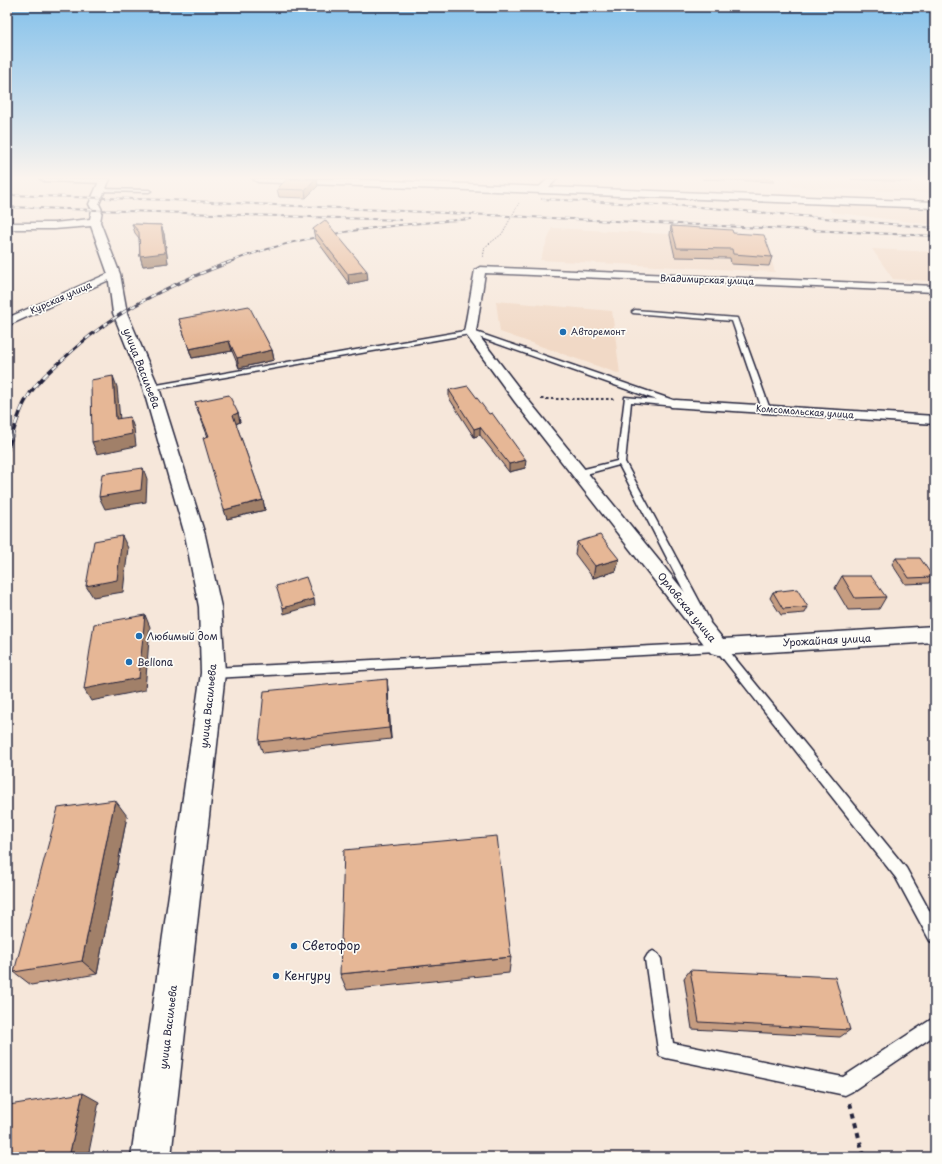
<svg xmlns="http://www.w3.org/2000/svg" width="942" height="1164" font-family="'Playpen Sans',sans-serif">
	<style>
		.built { fill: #f1d9c6 }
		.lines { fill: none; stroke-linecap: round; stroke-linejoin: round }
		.lane-casing { stroke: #22223b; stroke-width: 3 }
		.street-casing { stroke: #22223b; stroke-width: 3 }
		.secondary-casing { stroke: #22223b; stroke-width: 3 }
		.path-far2 { stroke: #22223b; stroke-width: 1; stroke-dasharray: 1.5 1.5; stroke-linecap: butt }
		.path-far1 { stroke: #22223b; stroke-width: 2; stroke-dasharray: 2.5 2.5; stroke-linecap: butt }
		.path { stroke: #22223b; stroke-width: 4; stroke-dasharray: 5 5; stroke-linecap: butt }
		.lane { fill: #fdfcf7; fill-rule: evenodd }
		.street { fill: #fdfcf7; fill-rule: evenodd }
		.secondary { fill: #fdfcf7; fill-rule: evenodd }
		.rail-far2-casing { stroke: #22223b; stroke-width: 2 }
		.rail-far1-casing { stroke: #22223b; stroke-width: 3 }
		.rail-casing { stroke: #22223b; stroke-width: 3.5 }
		.rail-far2 { stroke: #fdfcf7; stroke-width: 1.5; stroke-dasharray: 4.5; stroke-linecap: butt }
		.rail-far1 { stroke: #fdfcf7; stroke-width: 2; stroke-dasharray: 5.5; stroke-linecap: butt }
		.rail { stroke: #fdfcf7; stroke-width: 2.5; stroke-dasharray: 7; stroke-linecap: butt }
		.wall { fill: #c69d81; stroke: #22223b }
		.shaded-wall { fill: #a18069; stroke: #22223b }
		.building { fill: #e6b796; stroke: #22223b }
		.poi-dot { fill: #1f6fb2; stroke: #fdfcf7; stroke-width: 1.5 }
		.labels { text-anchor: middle; stroke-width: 3.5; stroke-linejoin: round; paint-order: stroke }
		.far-street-label { font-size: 9px; fill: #22223b; stroke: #fdfcf7 }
		.far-poi-label { font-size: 9px; fill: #22223b; stroke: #fdfcf7; text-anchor: start }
		.street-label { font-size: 10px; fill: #22223b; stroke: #fdfcf7 }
		.poi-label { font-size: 10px; fill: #22223b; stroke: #fdfcf7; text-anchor: start }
		.near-poi-label { font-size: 12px; fill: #22223b; stroke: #fdfcf7; text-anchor: start }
	</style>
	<rect width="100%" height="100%" fill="#f6e7da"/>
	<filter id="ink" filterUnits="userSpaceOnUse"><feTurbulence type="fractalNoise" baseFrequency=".025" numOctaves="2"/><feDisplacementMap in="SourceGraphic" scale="8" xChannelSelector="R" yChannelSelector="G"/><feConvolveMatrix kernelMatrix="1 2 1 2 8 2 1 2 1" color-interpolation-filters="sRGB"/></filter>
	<g filter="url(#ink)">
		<!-- built -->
		<g class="built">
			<polygon points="788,179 935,179 935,193 793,187"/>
			<polygon points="828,204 935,208 935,225 831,212"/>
			<polygon points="552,228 765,239 775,272 540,260"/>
			<polygon points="872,249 935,252 935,281 893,279"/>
			<polygon points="496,301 612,311 620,374 500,332"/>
		</g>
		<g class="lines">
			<defs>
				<g id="lane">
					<polygon points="102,189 149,190 151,191 149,192 100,191"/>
					<polygon points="635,310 737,318 770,409 769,411 766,411 762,409 732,321 633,313 632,312"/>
					<polygon points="470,330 679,402 680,404 676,406 631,402 625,462 710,621 709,624 701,624 619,465 579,476 575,473 576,471 617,461 625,397 657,400 470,334 151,390 147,388 151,386"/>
					<polygon points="717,640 721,641 906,868 935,921 935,943 930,941 896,878 717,651 213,678 209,676 207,673 209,670 213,668 712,643"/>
					<polygon points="653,951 658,954 661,959 673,1043 843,1077 935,1017 935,1035 851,1092 845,1095 666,1058 660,1056 658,1050 645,959 648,954"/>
				</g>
				<g id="street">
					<polygon points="40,179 108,179 109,181 105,183 44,181"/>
					<polygon points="548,179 557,179 544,192 538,192 538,188"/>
					<polygon points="480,267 935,286 935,292 485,273 476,332 525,396 723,639 935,626 935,642 718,655 711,653 515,402 464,332 475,270"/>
					<polygon points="114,271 118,272 119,274 118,276 7,326 7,318"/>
					<polygon points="676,400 935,416 935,424 671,407 669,404 671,401"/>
				</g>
				<g id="secondary">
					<polygon points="100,179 110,179 99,204 102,210 100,222 120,274 127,313 159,388 205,535 221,607 225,673 171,1157 131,1157 201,673 199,607 185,535 143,388 113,313 108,274 91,226 54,229 7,229 7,223 54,223 90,219 92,210 89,204"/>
					<polygon points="253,179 340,179 935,202 935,208 258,182"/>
				</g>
			</defs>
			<!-- lane casing -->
			<use href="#lane" class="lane-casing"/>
			<!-- street casing -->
			<use href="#street" class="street-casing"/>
			<!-- secondary casing -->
			<use href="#secondary" class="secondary-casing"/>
			<!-- path-far2 -->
			<polyline class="path-far2" points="483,257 485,247 502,234 519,203"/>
			<!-- path-far1 -->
			<polyline class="path-far1" points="541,399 614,399"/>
			<!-- path -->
			<polyline class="path" points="850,1103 864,1157"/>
			<!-- lane -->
			<use href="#lane" class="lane"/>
			<!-- street -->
			<use href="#street" class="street"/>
			<!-- secondary -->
			<use href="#secondary" class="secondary"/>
			<defs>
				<g id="rail-far2">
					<polyline points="7,195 170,200 935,236"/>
					<polyline points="542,199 700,207 935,228"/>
					<polyline points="7,207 401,220"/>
					<path d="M227,263C304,232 389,225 471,219"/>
				</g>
				<path id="rail-far1" d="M53,368C67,356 80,343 95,332C135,301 182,280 230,262"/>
				<path id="rail" d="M7,452C19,413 22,395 54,367"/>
			</defs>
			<!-- rail-far2 casing -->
			<use href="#rail-far2" class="rail-far2-casing"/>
			<!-- rail-far1 casing -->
			<use href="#rail-far1" class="rail-far1-casing"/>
			<!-- rail casing -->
			<use href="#rail" class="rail-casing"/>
			<!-- rail-far2 -->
			<use href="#rail-far2" class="rail-far2"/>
			<!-- rail-far1 -->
			<use href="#rail-far1" class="rail-far1"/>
			<!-- rail -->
			<use href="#rail" class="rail"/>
		</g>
		<!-- wall -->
		<g class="wall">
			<polygon points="702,179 774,179 774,182"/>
			<polygon points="851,179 912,179 911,182"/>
			<polygon points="318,186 306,198 279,197 277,189"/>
			<polygon points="132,224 161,225 164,234 168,263 143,266 140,256 139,238 135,233"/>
			<polygon points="671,226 733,233 772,257 769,266 731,264 730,258 675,257 670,235"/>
			<polygon points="313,229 368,280 349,284 315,238"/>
			<polygon points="179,319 272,350 274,360 239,368 232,351 192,358"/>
			<polygon points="449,390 525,468 509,472 480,435 474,437 449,398"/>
			<polygon points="195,402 238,413 240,422 236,424 263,500 265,510 227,519 208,437 198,411"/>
			<polygon points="577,542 619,559 616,571 593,578 575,554"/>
			<polygon points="896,558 933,577 929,583 905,584 892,564"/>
			<polygon points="842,576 886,597 879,609 848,610 835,588"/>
			<polygon points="773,592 808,607 805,613 781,615 770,598"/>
			<polygon points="387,679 388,690 391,739 263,753 259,742"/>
			<polygon points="127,816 97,974 31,985 14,972"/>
			<polygon points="511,957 509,973 347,990 340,974"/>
			<polygon points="690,970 850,1030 840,1037 692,1029 684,978"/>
		</g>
		<!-- shaded-wall -->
		<g class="shaded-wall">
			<polygon points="315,179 317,179 318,186 306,198 305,190"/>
			<polygon points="161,225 164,234 168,263 143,266 140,256"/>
			<polygon points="367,271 368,280 349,284 348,274"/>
			<polygon points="229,341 232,351 192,358 189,349"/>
			<polygon points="272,350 274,360 239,368 237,358"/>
			<polygon points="113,376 117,387 121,431 116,419"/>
			<polygon points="238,413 240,422 235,424 233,415"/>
			<polygon points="130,417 134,428 136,446 97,454 92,442"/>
			<polygon points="480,427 480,435 474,437 474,429"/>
			<polygon points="526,460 525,468 509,472 509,464"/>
			<polygon points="143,468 147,479 146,502 105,509 99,497"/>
			<polygon points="263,500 265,510 227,519 224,510"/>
			<polygon points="122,536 128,548 123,592 93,597 86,586"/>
			<polygon points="619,559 616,571 593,578 595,566"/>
			<polygon points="314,599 315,605 284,614 283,608"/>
			<polygon points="145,615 150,627 145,690 91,701 84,689"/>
			<polygon points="387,679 388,690 391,739 389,728"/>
			<polygon points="115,800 127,816 97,974 82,961"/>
			<polygon points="83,1093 99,1102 88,1157 69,1157"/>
		</g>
		<!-- building -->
		<g class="building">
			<polygon points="287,179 315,179 305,190 277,189"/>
			<polygon points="325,220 367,271 348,274 313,229"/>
			<polygon points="132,224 161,225 165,253 140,256 139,232"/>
			<polygon points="671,226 732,230 733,233 764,235 772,257 733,254 732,249 677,248"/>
			<polygon points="249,306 272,350 237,358 229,341 189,349 179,319"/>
			<polygon points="113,376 116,419 130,417 132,434 92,442 91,380"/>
			<polygon points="468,386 489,414 492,413 526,460 509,464 480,427 474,429 449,390"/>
			<polygon points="229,395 238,413 233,415 263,500 224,510 203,438 209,436 195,402"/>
			<polygon points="143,468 141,490 99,497 102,474"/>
			<polygon points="600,535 619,559 595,566 577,542"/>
			<polygon points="122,536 117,580 86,586 94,541"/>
			<polygon points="896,558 920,558 933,577 909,578"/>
			<polygon points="842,576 871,576 886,597 855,598"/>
			<polygon points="306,577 314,599 283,608 276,586"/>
			<polygon points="797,589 808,607 783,609 773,592"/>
			<polygon points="145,615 139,678 84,689 94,624"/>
			<polygon points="387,679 389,728 259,742 264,691"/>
			<polygon points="115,800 82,961 14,972 58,808"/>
			<polygon points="497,836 511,957 340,974 344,850"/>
			<polygon points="690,970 835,977 850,1030 699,1022"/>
			<polygon points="83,1093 69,1157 7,1157 7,1113 9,1105"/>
		</g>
	</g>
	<!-- sky -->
	<linearGradient id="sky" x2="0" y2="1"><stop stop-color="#84c1eb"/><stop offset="0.52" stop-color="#fbf4ee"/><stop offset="1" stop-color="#fbf4ee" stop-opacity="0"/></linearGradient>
	<rect width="942" height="342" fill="url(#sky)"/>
	<!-- markers -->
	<g class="poi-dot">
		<circle cx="563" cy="332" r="4"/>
		<circle cx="139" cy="636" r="4"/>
		<circle cx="129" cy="662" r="4"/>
		<circle cx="294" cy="946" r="4"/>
		<circle cx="276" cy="976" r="4"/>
	</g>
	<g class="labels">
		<!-- far-street labels -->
		<g class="far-street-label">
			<text transform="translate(707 280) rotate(2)" y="3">Владимирская улица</text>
			<text transform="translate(61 298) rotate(-24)" y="3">Курская улица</text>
			<text transform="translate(805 412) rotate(4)" y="3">Комсомольская улица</text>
		</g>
		<!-- far-poi labels -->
		<g class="far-poi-label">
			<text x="571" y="335">Авторемонт</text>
		</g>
		<!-- street labels -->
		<g class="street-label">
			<text transform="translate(142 368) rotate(69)" y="4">улица Васильева</text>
			<text transform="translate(687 607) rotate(51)" y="4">Орловская улица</text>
			<text transform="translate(827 640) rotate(-3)" y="4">Урожайная улица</text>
			<text transform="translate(208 706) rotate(-84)" y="4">улица Васильева</text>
			<text transform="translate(168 1027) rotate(-83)" y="4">улица Васильева</text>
		</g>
		<!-- poi labels -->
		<g class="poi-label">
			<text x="147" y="640">Любимый дом</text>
			<text x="137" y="666">Bellona</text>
		</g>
		<!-- near-poi labels -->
		<g class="near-poi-label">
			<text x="302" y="950">Светофор</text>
			<text x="284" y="980">Кенгуру</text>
		</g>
	</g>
	<!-- margin -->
	<rect width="942" height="1164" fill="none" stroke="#fdfcf7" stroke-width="24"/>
	<rect x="12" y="12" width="918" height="1140" fill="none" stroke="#22223b" stroke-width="1.5" filter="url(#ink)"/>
</svg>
